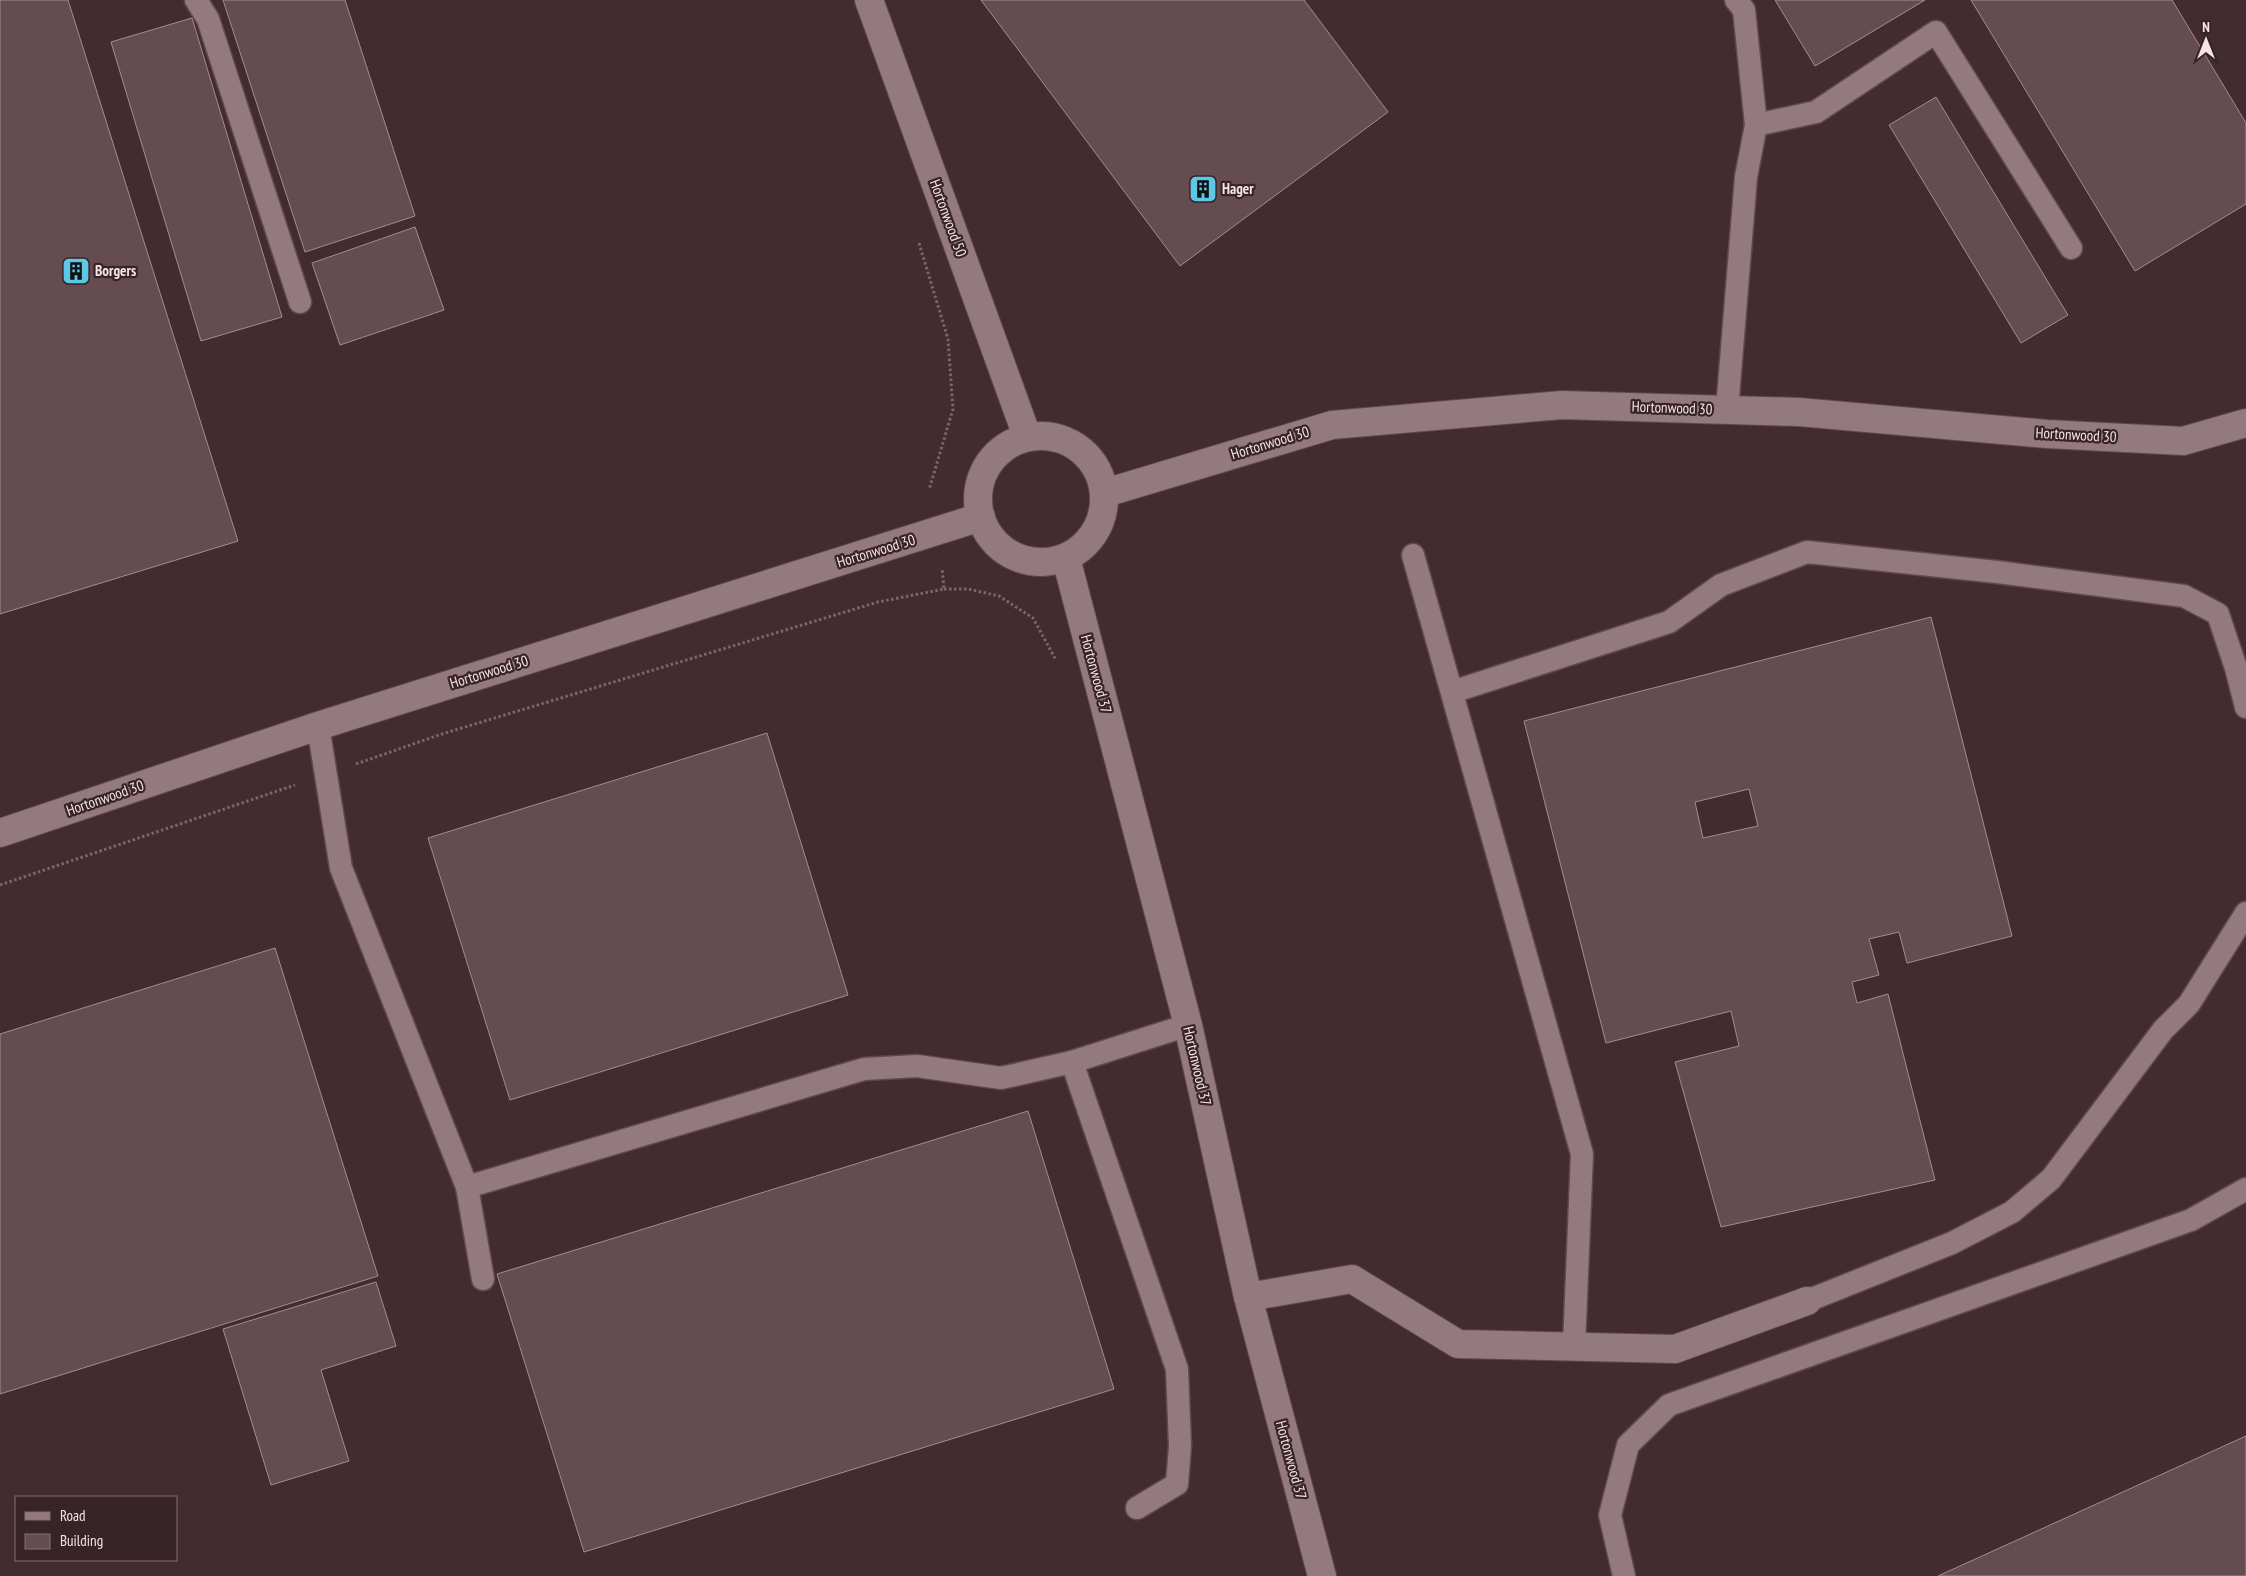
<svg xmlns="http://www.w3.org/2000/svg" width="2246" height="1576" font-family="'PT Sans Narrow',sans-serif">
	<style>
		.building { fill: #654c51; stroke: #a68b8f; fill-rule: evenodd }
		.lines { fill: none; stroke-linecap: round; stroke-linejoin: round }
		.service-casing { stroke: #5d4a4e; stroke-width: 25 }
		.minor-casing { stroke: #5d4a4e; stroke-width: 30 }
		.path { stroke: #7b666a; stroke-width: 3; stroke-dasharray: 2.5 2.5; stroke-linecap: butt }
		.service { stroke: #94797e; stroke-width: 22 }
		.minor { stroke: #94797e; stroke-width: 28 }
		.labels { text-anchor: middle; stroke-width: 4.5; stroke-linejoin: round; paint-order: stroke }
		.poi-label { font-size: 15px; font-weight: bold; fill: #f3e4e6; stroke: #382327; text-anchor: start }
		.street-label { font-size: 15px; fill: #f3e4e6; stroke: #382327 }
	</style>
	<rect width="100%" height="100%" fill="#432c31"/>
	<!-- building -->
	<g class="building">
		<polygon points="0,0 68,0 238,541 0,614"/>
		<polygon points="223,0 345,0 415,216 305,252"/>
		<polygon points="981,0 1304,0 1388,112 1180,266"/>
		<polygon points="1775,0 1925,0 1815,66"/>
		<polygon points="1971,0 2172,0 2246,123 2246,204 2135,271"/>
		<polygon points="192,18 282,317 201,341 111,42"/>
		<polygon points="1936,97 2068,315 2021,343 1889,125"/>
		<polygon points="415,227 444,310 340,345 312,263"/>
		<path d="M1931,617L2012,936L1907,963L1899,932L1869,939L1879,975L1852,982L1857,1003L1888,994L1935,1180L1721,1227L1675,1062L1739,1046L1731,1011L1606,1043L1524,721ZM1749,789L1758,826L1703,838L1695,802Z"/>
		<polygon points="767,733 848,995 510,1100 428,838"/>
		<polygon points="275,948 378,1276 0,1394 0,1034"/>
		<polygon points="1028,1111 1114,1389 584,1552 497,1274"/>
		<polygon points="376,1282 396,1346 321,1370 349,1461 271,1485 223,1329"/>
		<polygon points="2246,1436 2246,1576 1938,1576"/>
	</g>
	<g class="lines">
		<defs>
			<g id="service">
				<polyline points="196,0 208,19 300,302"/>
				<polyline points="1756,125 1816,112 1936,32 2071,248"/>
				<polyline points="1727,410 1746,177 1756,125 1744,10 1736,0"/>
				<polyline points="1413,555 1582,1154 1574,1346"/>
				<polyline points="1452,692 1669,622 1721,585 1807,552 1997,572 2184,596 2218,614 2236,668 2246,707"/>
				<polyline points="318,726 341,868 467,1187"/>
				<polyline points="1072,1062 1177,1369 1180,1446 1177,1484 1137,1508"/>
				<polyline points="483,1279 467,1187 864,1069 917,1066 1001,1078 1072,1062 1188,1025"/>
				<polyline points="1807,1301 1952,1243 2012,1212 2051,1179 2163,1030 2189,1004 2246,913"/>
				<polyline points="1624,1576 1610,1515 1628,1445 1669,1405 2191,1220 2246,1189"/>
			</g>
			<g id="minor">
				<polyline points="869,0 1027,436"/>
				<circle cx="1041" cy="499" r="63"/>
				<polyline points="1105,493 1332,425 1562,405 1799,412 2047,434 2183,441 2246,423"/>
				<polyline points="1066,558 1188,1025 1248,1297 1322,1576"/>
				<polyline points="0,833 318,726 981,517"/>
				<polyline points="1248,1297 1352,1279 1458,1344 1675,1349 1807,1301"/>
			</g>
		</defs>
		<!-- service casing -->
		<use href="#service" class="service-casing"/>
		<!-- minor casing -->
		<use href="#minor" class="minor-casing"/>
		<!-- path -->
		<g class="path">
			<polyline points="919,243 948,339 953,409 929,490"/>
			<polyline points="944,589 968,589 999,596 1033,618 1056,660"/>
			<polyline points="356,764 442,734 878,602 944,589 942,568"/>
			<polyline points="0,885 295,785"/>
		</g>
		<!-- service -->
		<use href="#service" class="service"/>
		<!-- minor -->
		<use href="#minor" class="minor"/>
	</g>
	<!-- icons -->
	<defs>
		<symbol id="building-square" viewBox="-11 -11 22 22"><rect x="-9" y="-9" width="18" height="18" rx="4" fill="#5cc7e7" stroke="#382327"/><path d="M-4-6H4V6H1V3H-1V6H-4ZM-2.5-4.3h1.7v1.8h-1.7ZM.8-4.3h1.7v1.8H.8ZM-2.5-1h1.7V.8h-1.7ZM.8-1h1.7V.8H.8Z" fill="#111"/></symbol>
	</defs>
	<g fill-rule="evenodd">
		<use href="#building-square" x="1187" y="173" width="32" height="32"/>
		<use href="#building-square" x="60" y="255" width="32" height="32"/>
	</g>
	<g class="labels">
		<!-- poi labels -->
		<g class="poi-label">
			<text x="1222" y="194">Hager</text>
			<text x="95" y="276">Borgers</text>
		</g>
		<!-- street labels -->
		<g class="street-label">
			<text transform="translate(948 218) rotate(70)" y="5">Hortonwood 50</text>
			<text transform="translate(1672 408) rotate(2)" y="5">Hortonwood 30</text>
			<text transform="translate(2076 435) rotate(3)" y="5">Hortonwood 30</text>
			<text transform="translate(1270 443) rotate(-17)" y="5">Hortonwood 30</text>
			<text transform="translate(876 551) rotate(-17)" y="5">Hortonwood 30</text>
			<text transform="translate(489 672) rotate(-17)" y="5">Hortonwood 30</text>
			<text transform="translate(1096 674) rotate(75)" y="5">Hortonwood 37</text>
			<text transform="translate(105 798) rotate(-19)" y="5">Hortonwood 30</text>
			<text transform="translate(1197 1066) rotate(77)" y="5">Hortonwood 37</text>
			<text transform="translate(1291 1460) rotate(75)" y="5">Hortonwood 37</text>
		</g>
	</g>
	<!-- legend -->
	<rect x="15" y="1496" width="162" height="65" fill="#382327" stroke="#837073"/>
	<rect x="25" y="1512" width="25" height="8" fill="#94797e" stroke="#837073"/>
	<text x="60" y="1521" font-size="15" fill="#f3e4e6">Road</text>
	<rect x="25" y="1534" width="25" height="15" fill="#654c51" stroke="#837073"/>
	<text x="60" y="1546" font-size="15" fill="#f3e4e6">Building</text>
	<!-- north arrow -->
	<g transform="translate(2206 40)" stroke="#382327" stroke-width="4" paint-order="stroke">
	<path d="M0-4L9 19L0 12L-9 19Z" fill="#f3e4e6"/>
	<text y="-8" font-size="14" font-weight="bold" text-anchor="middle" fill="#f3e4e6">N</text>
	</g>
</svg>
